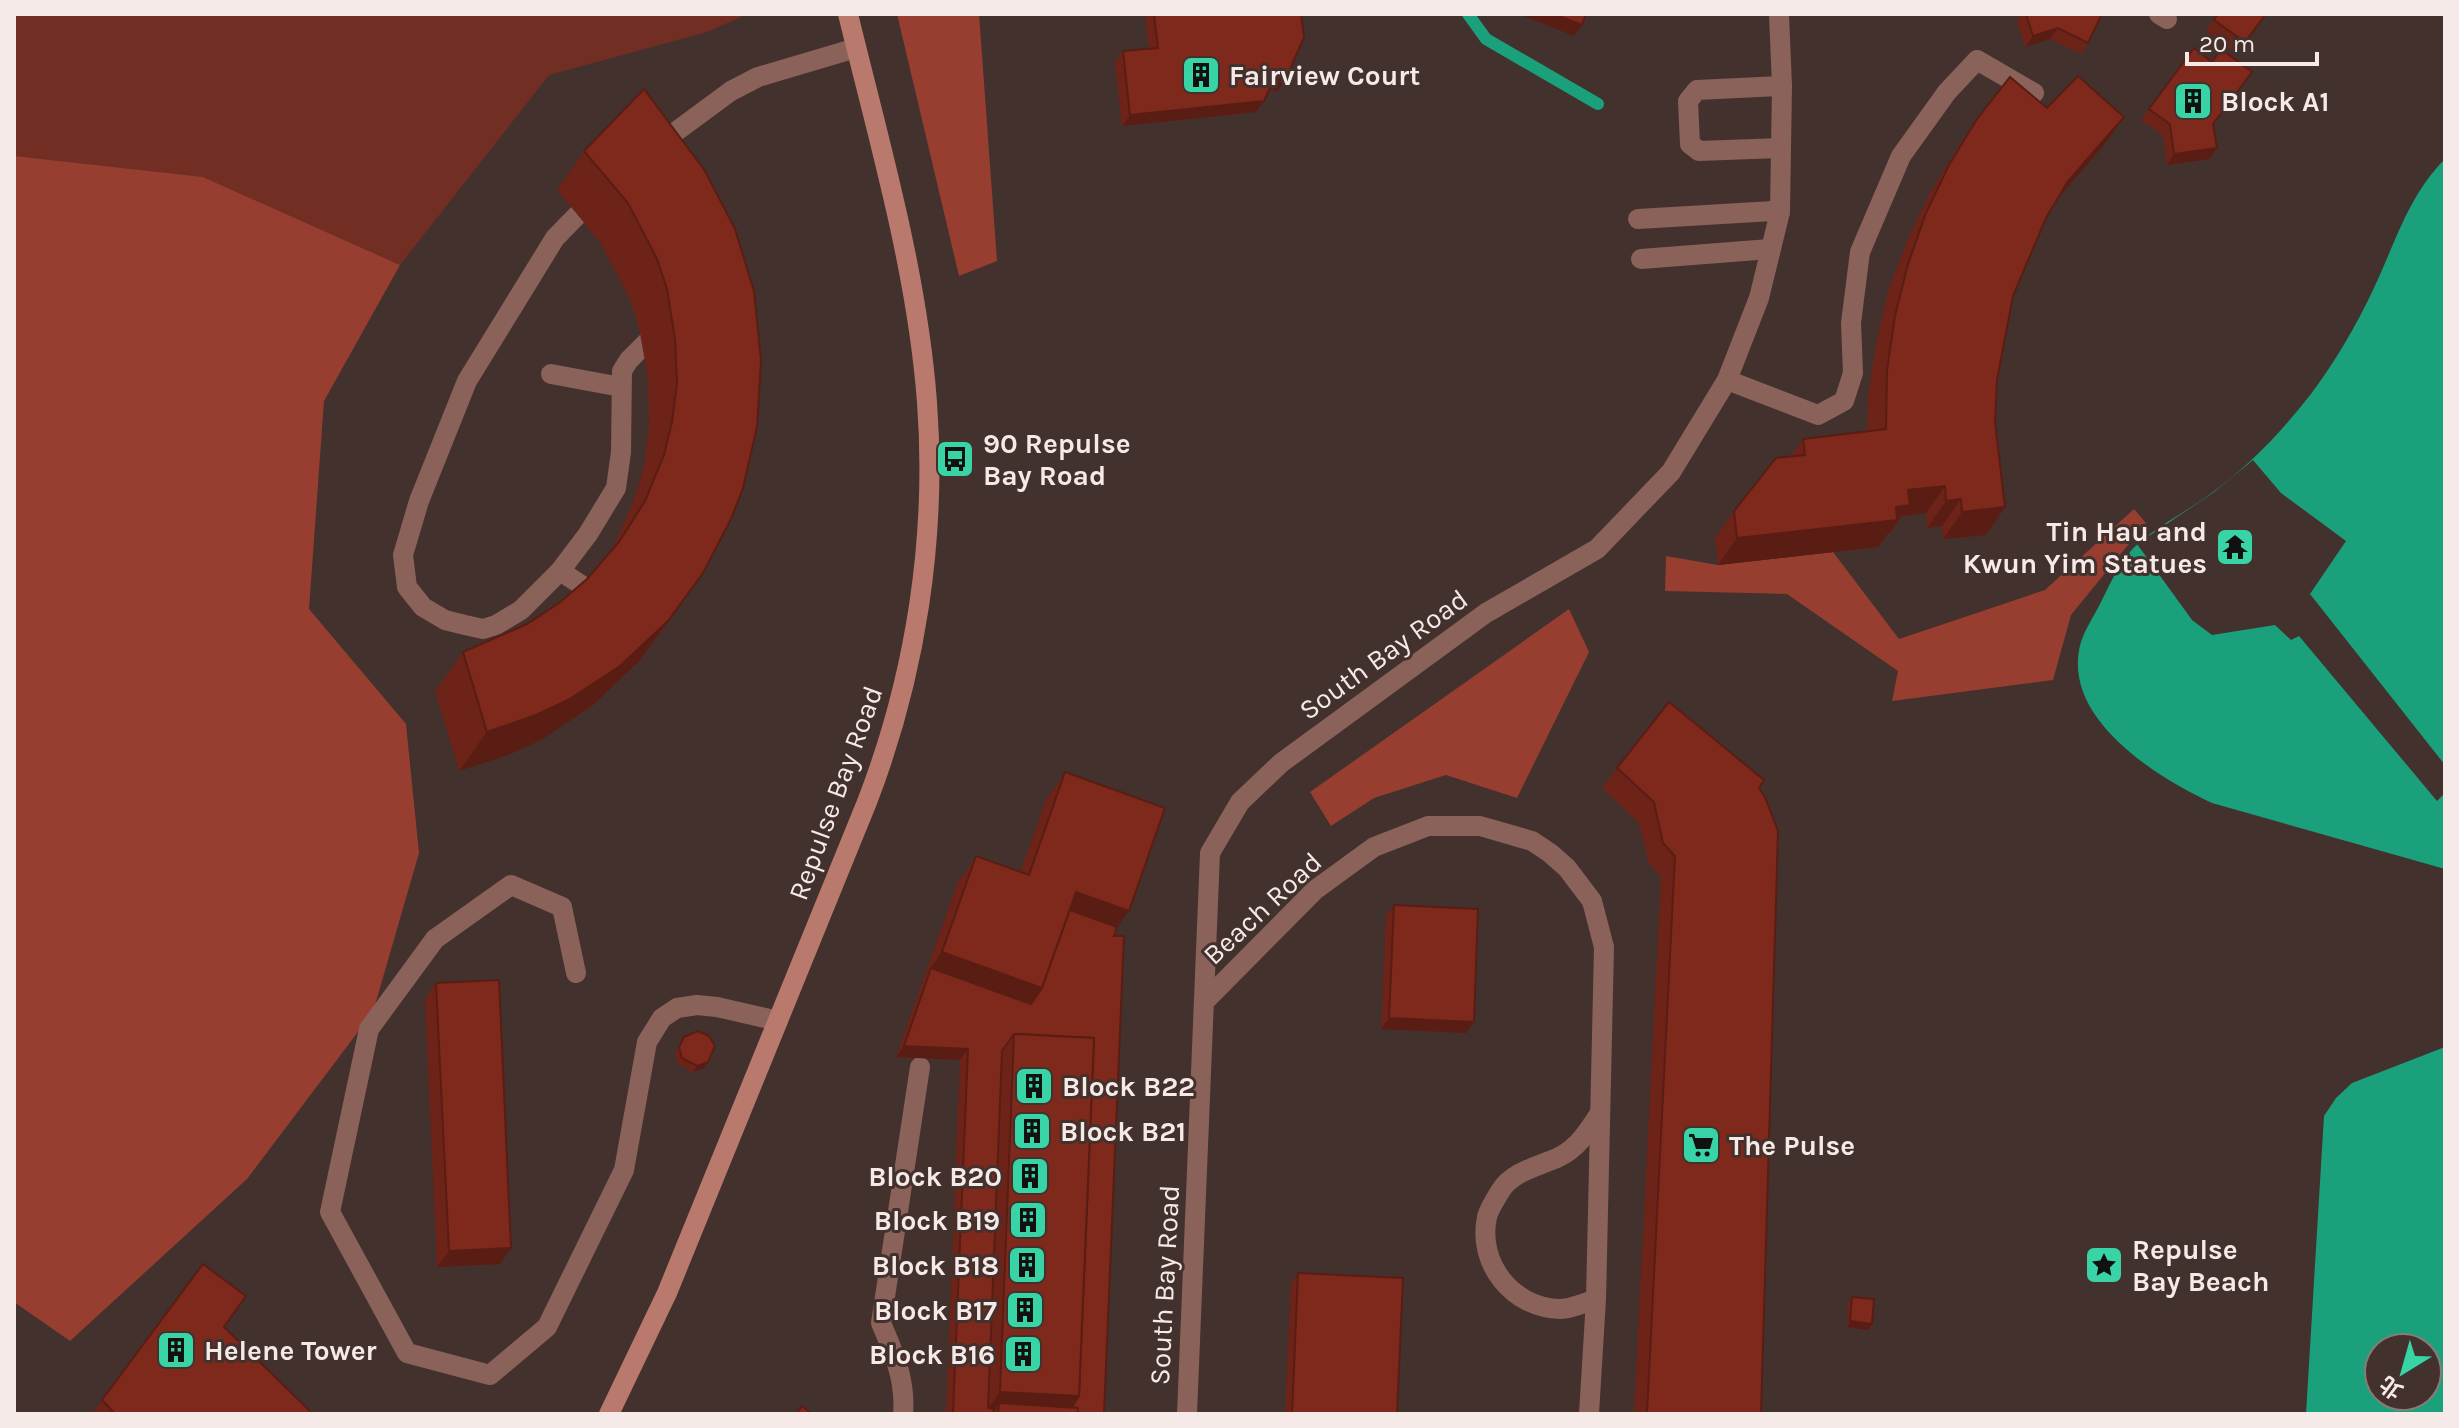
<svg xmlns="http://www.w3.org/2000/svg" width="2459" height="1428" font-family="Karla,'Noto Sans TC',sans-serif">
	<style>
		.green { fill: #732e23 }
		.forest { fill: #973e30 }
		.water { fill: #1aa17b; fill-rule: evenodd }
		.pier { fill: #43312d }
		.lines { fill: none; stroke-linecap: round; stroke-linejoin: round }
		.stream { stroke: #1aa17b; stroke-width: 12 }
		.service { stroke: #8a625a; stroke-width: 20 }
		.minor { stroke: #8a625a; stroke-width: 20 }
		.secondary { stroke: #b9796d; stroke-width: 20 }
		.wall { fill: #6d2318 }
		.shaded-wall { fill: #591d14 }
		.building { fill: #7f291c; stroke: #591d14; stroke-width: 2 }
		.labels { text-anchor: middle; stroke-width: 6; stroke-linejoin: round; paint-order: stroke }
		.poi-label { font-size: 28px; font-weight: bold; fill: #f6eae8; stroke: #43312d; text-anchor: start }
		.street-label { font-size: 28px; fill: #f6eae8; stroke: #43312d }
	</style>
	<rect width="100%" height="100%" fill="#43312d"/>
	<!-- green -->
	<polygon class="green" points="14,14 748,14 707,32 549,75 400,265 203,177 14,156"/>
	<!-- forest -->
	<g class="forest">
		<polygon points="897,14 979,14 997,261 959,276"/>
		<polygon points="14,156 203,177 400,265 324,401 309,609 406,724 419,853 373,1012 247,1179 70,1341 14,1302"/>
		<polygon points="2134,509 2146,523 2071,615 2053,680 1892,701 1898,671 1787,594 1665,591 1666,556 1718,565 1833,552 1899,639 2045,590"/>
		<polygon points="1569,609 1589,652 1517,798 1446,775 1374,798 1331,826 1310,792"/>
	</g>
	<!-- water -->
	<g class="water">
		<path d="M2445,159V869L2212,803C2156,777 2059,717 2081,642C2085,629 2094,616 2100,604C2111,583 2120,559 2139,543C2161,524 2189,510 2213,492C2251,464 2282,431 2311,394C2335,362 2356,326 2373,290C2395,244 2408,196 2445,159Z"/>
		<path d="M2445,1047V1414H2306L2324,1116L2336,1098L2352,1083ZM2379,1348H2427V1396H2379Z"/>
	</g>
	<!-- pier -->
	<polygon class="pier" points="2253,460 2281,493 2346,541 2310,594 2445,765 2445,793 2437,801 2299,636 2291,640 2275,625 2212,635 2192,620 2137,544 2214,492"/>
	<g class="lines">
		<!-- stream -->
		<polyline class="stream" points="1468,14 1486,39 1598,104"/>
		<!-- service -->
		<g class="service">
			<polyline points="2159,14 2167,19"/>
			<polyline points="655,147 731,91 758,77 856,48"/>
			<polyline points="1781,148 1699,151 1690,144 1688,101 1697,90 1782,86"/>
			<polyline points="596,196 555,238 467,381 419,501 403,555 407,587 423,607 445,620 465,625 483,629 496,625 521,610 560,571 588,534 616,488 621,452 622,371 629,360 652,337"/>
			<polyline points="1638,219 1773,211 1780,212"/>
			<polyline points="1641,259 1770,249"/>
			<polyline points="551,374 621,387"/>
			<polyline points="1727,380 1818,415 1844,401 1853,373 1851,323 1860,252 1901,156 1947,92 1977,60 2034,93"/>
			<polyline points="560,571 595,594"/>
			<polyline points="576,973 562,907 511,885 435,939 369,1029 330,1212 407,1353 490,1375 547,1327 624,1170 647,1042 662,1018 677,1008 697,1005 717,1007 778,1021"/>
			<path d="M903,1414C906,1381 894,1353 881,1323L920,1067"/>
		</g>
		<!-- minor -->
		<g class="minor">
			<polyline points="1205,1001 1315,890 1374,847 1428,826 1480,826 1532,841 1550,853 1567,868 1592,901 1604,947 1596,1299 1589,1414"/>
			<path d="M1596,1299C1585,1303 1571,1309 1560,1309C1513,1308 1477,1264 1487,1217C1489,1209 1496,1198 1501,1190C1513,1171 1540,1166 1559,1157C1578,1148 1589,1130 1600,1113"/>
			<polyline points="1187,1414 1210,853 1240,802 1281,763 1486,613 1597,549 1671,472 1727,380 1759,298 1780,212 1782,86 1779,14"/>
		</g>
		<!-- secondary -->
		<path class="secondary" d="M609,1414L667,1293L867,802C916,675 937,537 927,402C917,270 879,142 848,14"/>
	</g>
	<!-- wall -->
	<g class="wall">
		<polygon points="1145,14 1301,14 1277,92 1270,89 1256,112 1122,126 1115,62 1123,51 1149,49"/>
		<polygon points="2021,14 2102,14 2088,43 2081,54 2050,39 2025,47 2017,22"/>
		<polygon points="2210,14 2266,14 2237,54 2206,31 2215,18"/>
		<polygon points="2194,48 2213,125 2217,148 2209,159 2167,165 2163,135 2141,120"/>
		<polygon points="2047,108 2124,117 2104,145 2057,199 2046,218 2013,296 1997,380 1995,422 2005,507 1986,535 1943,539 1942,526 1927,528 1926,513 1902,516 1890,533 1888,533 1878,547 1718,565 1715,538 1734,511 1790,457 1803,439 1867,431 1868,397 1876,344 1888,291 1907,241 1930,193 1958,147 1977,119"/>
		<polygon points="584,151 705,171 676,612 640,660 593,705 541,740 508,755 459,771 435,691 463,652 527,624 559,603 587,579 608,555 617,540 636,494 645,462 649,422 648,378 639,328 630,299 600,242 557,190"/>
		<polygon points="1617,768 1759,788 1761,1414 1634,1414 1661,877 1649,863 1639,823 1602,788"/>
		<polygon points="1065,772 1117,927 1114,936 1104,1414 946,1414 960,1060 896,1057 957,884 976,856 1020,872 1046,800"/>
		<polygon points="1394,905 1474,1022 1466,1033 1381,1029 1386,916"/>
		<polygon points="436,983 500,1264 437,1267 425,999"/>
		<polygon points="684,1037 704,1068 693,1072 678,1064 675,1053"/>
		<polygon points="1298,1273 1397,1414 1285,1414 1291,1284"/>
		<polygon points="1852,1297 1872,1324 1868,1330 1847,1327 1848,1302"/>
		<polygon points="224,1327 313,1414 92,1414 102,1400"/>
	</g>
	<!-- shaded-wall -->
	<g class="shaded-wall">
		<polygon points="1519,14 1554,14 1582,25 1574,36"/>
		<polygon points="2058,28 2050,39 2025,47 2033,36"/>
		<polygon points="1275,77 1285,81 1277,92 1268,88"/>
		<polygon points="1264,101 1256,112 1122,126 1130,115"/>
		<polygon points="2124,117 2104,145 2049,209 2068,181"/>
		<polygon points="2217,148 2209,159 2167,165 2174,154"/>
		<polygon points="1945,486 1926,513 1902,516 1890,533 1888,533 1878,547 1718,565 1737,538 1908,490"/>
		<polygon points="1961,499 1942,526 1927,528 1946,501"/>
		<polygon points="2005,507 1986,535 1943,539 1962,512"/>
		<polygon points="703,573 640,660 593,705 541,740 508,755 459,771 487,732"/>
		<polygon points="1076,892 1129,911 1109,938 1061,921"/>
		<polygon points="942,952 1042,988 1023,1015 931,968 923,979"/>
		<polygon points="1389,1018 1474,1022 1466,1033 1381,1029"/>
		<polygon points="904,1046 968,1049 960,1060 896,1057"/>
		<polygon points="708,1062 704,1068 693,1072 697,1066"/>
		<polygon points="511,1248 500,1264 437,1267 449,1251"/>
		<polygon points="1850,1321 1872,1324 1868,1330 1847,1327"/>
		<polygon points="1000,1392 1079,1396 1067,1414 999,1403 991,1414 984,1414"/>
	</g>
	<!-- building -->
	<g class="building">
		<polygon points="1154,14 1301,14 1304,37 1285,81 1275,77 1264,101 1130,115 1123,51 1158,48"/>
		<polygon points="1554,14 1586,14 1582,25"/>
		<polygon points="2026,14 2102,14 2088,43 2058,28 2033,36"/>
		<polygon points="2218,14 2266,14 2245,42 2214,20"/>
		<polygon points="2194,48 2212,62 2221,49 2252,72 2213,124 2217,148 2174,154 2170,124 2149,109"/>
		<polygon points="2078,76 2124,117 2068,181 2046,218 2013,296 1997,380 1995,422 2005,507 1962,512 1961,499 1946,501 1945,486 1908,490 1910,505 1896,507 1897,520 1737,538 1734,511 1776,458 1805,455 1803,439 1886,429 1887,370 1895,316 1908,264 1926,213 1949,165 1977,119 2010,77 2047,108"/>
		<polygon points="644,89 705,171 735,229 754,291 761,361 757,427 743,488 731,519 703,573 668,621 620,666 568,700 536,715 487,732 463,652 527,624 559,603 587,579 619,542 645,501 664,455 672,422 677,383 675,339 667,289 657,259 628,203 584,151"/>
		<polygon points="1669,702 1764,780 1759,788 1765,797 1778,831 1761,1414 1647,1414 1675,856 1663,843 1654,802 1617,768"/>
		<polygon points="1065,772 1165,808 1129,911 1076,892 1042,988 942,952 976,856 1029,875"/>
		<polygon points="1394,905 1478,909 1474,1022 1389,1018"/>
		<polygon points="1070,910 1117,927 1114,936 1124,936 1104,1414 1078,1414 1078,1408 1072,1407 1079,1396 1094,1038 1014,1034 1002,1051 988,1408 995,1409 991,1414 953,1414 968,1049 904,1046 931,968 1031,1004 1042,988"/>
		<polygon points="499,980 511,1248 449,1251 436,983"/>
		<polygon points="698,1031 709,1036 715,1046 708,1062 697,1066 682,1058 679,1047 684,1037"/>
		<polygon points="1014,1034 1094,1038 1079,1396 1000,1392"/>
		<polygon points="203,1264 246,1296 224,1327 313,1414 115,1414 102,1400"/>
		<polygon points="1298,1273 1403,1278 1397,1414 1292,1414"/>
		<polygon points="1852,1297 1874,1299 1872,1324 1850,1321"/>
		<polygon points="999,1403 1078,1408 1078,1414 998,1414"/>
		<polygon points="802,1406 812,1414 796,1414"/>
	</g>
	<!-- icons -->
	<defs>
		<symbol id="building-square" viewBox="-11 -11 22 22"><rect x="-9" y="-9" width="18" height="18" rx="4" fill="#38d4a6" stroke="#43312d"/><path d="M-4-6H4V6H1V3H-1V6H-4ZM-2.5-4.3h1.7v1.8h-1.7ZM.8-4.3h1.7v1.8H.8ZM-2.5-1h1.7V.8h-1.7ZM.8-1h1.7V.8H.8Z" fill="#111"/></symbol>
		<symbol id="bus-square" viewBox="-11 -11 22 22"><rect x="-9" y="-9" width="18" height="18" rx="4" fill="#38d4a6" stroke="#43312d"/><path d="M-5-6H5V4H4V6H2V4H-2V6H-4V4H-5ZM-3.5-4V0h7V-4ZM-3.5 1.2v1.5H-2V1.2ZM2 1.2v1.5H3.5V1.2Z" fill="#111"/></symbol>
		<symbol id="temple-square" viewBox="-11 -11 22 22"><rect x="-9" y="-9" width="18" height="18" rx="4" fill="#38d4a6" stroke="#43312d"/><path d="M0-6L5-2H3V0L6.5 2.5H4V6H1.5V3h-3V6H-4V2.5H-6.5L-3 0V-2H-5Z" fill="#111"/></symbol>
		<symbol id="supermarket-square" viewBox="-11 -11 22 22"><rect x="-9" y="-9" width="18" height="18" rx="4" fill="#38d4a6" stroke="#43312d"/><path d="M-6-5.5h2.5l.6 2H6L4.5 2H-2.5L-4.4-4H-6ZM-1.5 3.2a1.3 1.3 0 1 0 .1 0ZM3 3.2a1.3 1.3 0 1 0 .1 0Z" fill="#111"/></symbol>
		<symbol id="sight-square" viewBox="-11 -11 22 22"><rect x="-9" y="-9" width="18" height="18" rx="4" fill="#38d4a6" stroke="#43312d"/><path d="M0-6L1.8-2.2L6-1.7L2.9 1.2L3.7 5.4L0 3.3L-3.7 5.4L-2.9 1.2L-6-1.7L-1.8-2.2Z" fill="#111"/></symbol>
	</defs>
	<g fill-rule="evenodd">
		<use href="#building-square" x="1179" y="53" width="44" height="44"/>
		<use href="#building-square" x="2171" y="79" width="44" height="44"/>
		<use href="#bus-square" x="933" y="437" width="44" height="44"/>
		<use href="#temple-square" x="2213" y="525" width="44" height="44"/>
		<use href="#building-square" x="1012" y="1064" width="44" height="44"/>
		<use href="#building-square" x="1010" y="1109" width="44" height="44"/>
		<use href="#supermarket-square" x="1679" y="1123" width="44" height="44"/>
		<use href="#building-square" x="1008" y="1154" width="44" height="44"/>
		<use href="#building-square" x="1006" y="1198" width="44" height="44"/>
		<use href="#building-square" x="1005" y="1243" width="44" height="44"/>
		<use href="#sight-square" x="2082" y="1243" width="44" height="44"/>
		<use href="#building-square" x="1003" y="1288" width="44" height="44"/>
		<use href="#building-square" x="154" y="1328" width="44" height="44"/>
		<use href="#building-square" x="1001" y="1332" width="44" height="44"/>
	</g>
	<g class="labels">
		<!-- poi labels -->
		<g class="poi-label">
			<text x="1229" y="85">Fairview Court</text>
			<text x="2221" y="111">Block A1</text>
			<text x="983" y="453">90 Repulse<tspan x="983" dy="32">Bay Road</tspan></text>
			<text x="2207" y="541" text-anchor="end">Tin Hau and<tspan x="2207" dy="32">Kwun Yim Statues</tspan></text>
			<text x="1062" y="1096">Block B22</text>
			<text x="1060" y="1141">Block B21</text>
			<text x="1729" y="1155">The Pulse</text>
			<text x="1002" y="1186" text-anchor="end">Block B20</text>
			<text x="1000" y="1230" text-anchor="end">Block B19</text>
			<text x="2132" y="1259">Repulse<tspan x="2132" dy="32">Bay Beach</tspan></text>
			<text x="999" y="1275" text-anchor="end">Block B18</text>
			<text x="997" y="1320" text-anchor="end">Block B17</text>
			<text x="204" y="1360">Helene Tower</text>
			<text x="995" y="1364" text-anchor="end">Block B16</text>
		</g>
		<!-- street labels -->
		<g class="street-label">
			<text transform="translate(1383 654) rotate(-36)" y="10">South Bay Road</text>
			<text transform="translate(835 793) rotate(-70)" y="10">Repulse Bay Road</text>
			<text transform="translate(1262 908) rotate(-43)" y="10">Beach Road</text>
			<text transform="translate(1164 1285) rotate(-87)" y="10">South Bay Road</text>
		</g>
	</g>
	<!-- border -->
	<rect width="2459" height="1428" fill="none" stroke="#f6eae8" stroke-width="32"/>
	<!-- north arrow -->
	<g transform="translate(2403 1372) rotate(217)"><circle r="38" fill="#43312d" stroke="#8b7b78" stroke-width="2"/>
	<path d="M0-6L14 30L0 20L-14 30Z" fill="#38d4a6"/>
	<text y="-12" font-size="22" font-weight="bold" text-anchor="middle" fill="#f6eae8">北</text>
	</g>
	<!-- scale -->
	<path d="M2187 52v12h130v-12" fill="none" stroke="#f6eae8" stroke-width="4"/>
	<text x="2199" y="52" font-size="24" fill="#f6eae8" stroke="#43312d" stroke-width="6" paint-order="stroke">20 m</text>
</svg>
